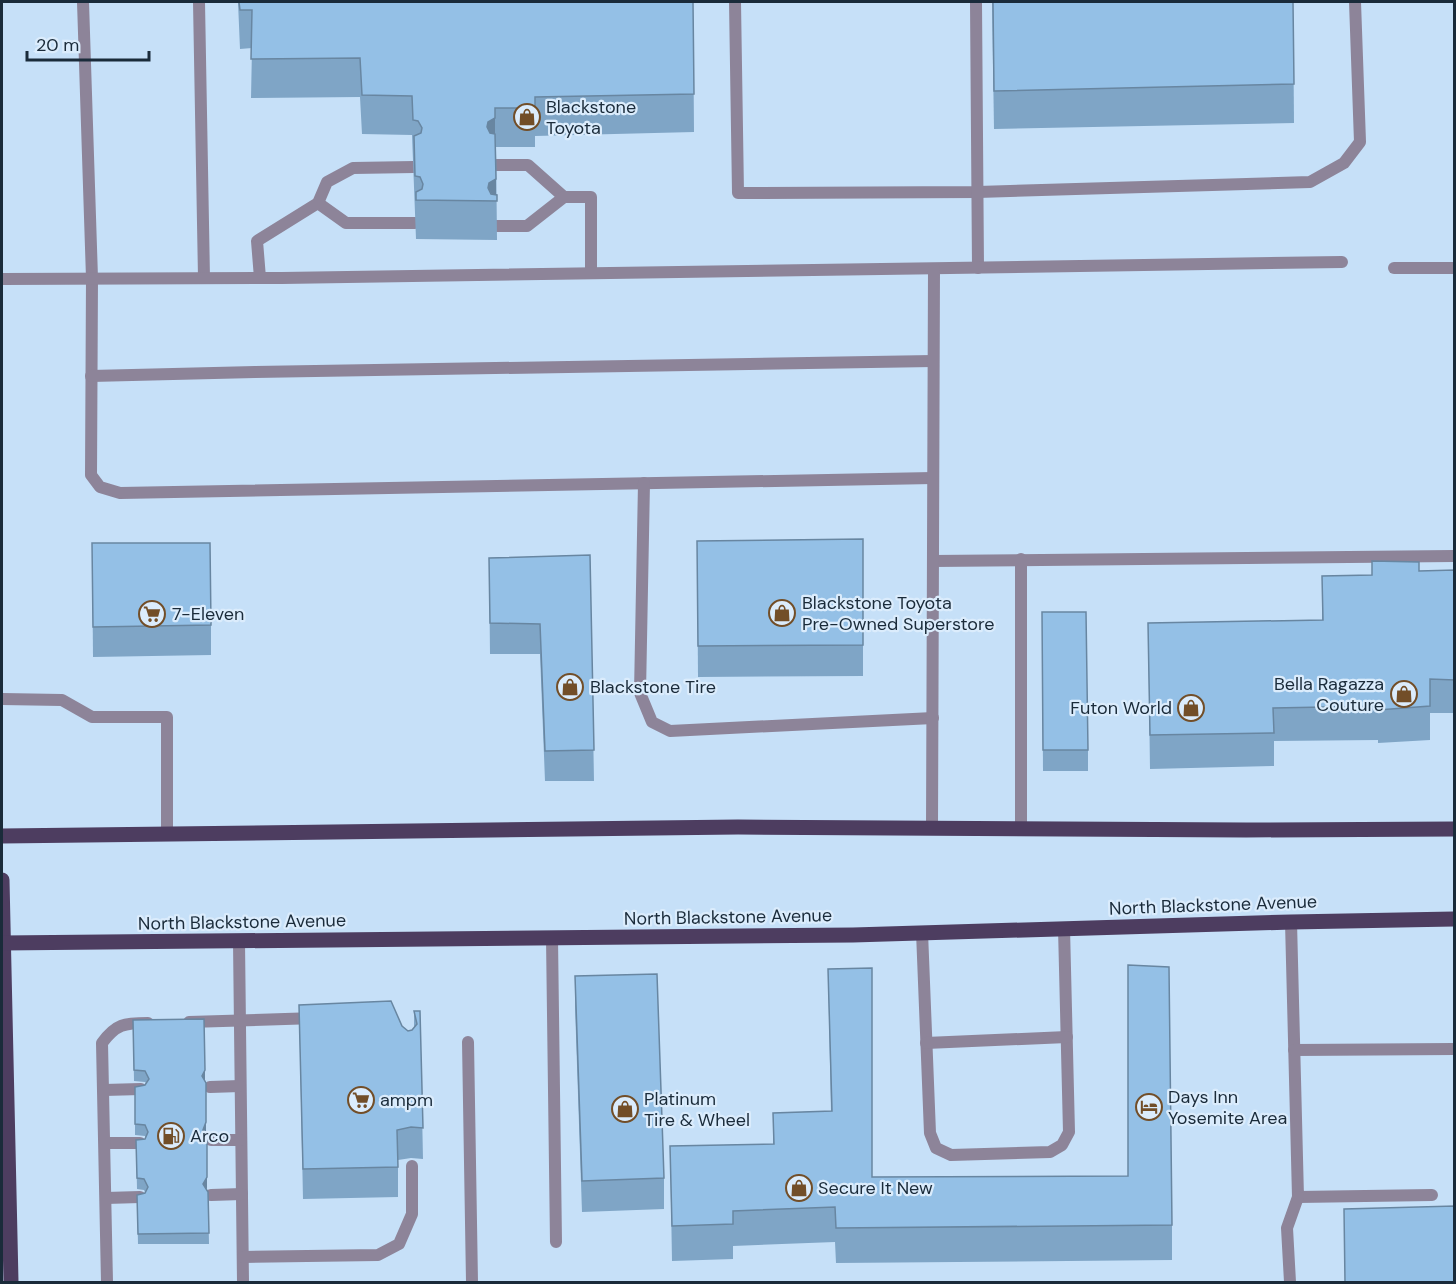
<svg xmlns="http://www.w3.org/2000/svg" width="1456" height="1284" font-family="'DM Sans',sans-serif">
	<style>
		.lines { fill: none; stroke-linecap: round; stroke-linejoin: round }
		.lane { stroke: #8d8499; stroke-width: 12 }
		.street { stroke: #8d8499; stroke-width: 12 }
		.primary { stroke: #4d3d60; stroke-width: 15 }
		.wall { fill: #7fa5c6 }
		.shaded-wall { fill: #6886a1 }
		.building { fill: #94c0e6; stroke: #6886a1; stroke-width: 1.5 }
		.labels { text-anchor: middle; stroke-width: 4.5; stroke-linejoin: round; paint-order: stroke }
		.poi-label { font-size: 18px; fill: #1a2b3a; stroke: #dbecfc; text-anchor: start }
		.street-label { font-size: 18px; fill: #1a2b3a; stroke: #dbecfc }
	</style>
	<rect width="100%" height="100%" fill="#c6e0f8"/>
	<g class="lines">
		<!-- lane -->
		<g class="lane">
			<polyline points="83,2 92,278 91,475 100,487 120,493 933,478"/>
			<polyline points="199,2 204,278"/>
			<polyline points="735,2 738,193 978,192 1310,182 1344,163 1360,142 1355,2"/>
			<polyline points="976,2 978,268"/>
			<polyline points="495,165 528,165 564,197"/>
			<polyline points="318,203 346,223 415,223"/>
			<polyline points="496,226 527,226 564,197 591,197 591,273"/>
			<polyline points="260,278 257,241 318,203 327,182 353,168 414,167"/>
			<polyline points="2,279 282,278 1342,262"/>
			<polyline points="91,376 255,372 933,361"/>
			<polyline points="644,483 640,693 652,722 670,731 933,718"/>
			<polyline points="933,561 1454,556"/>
			<polyline points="2,699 62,700 92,717 167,717 167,835"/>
			<polyline points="932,828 934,269"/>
			<polyline points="1021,829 1021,559"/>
			<polyline points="1291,922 1298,1197 1432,1195"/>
			<polyline points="922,932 930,1133 936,1148 951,1155 1050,1152 1062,1145 1069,1132 1064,928"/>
			<polyline points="552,938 556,1242"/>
			<polyline points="239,942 243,1282"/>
			<polyline points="189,1022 316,1018"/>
			<polyline points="468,1042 472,1282"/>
			<polyline points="926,1043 1067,1037"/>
			<polyline points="1294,1050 1454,1049"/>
			<polyline points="210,1087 240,1086"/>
			<polyline points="104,1090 141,1089"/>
			<polyline points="211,1140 241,1140"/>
			<polyline points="105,1143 140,1143"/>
			<polyline points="211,1195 242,1194"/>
			<polyline points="106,1198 140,1197"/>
			<polyline points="243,1257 378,1255 399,1244 412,1214 412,1166"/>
			<path d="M107,1282L102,1043C116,1024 124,1023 148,1023"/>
			<polyline points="1290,1282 1287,1228 1298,1197"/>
		</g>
		<!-- street -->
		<polyline class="street" points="1394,268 1454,268"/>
		<!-- primary -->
		<g class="primary">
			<polyline points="2,836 738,827 1246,830 1454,829"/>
			<polyline points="2,880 11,1282"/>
			<polyline points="2,943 853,935 1291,922 1454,919"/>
		</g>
	</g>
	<!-- wall -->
	<g class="wall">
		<polygon points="238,2 693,2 694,132 535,136 535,147 496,147 497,240 416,239 412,135 362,134 360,97 251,98 252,48 240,49"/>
		<polygon points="992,2 1293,2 1294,123 994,129"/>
		<polygon points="863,539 863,676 698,677 697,541"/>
		<polygon points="92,543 211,625 211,655 93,657"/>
		<polygon points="590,555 594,781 545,781 540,654 490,654 489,558"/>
		<polygon points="1372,561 1419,571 1455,570 1455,713 1430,713 1430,740 1378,743 1378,740 1274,741 1274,766 1150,769 1148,623 1322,620 1322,576 1372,575"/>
		<polygon points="1042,612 1088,750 1088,771 1043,771"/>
		<polygon points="828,969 872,1177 1172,1225 1172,1260 836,1263 835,1242 733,1246 733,1259 672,1261 670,1146 773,1144 773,1113 831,1111"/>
		<polygon points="575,976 664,1178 664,1209 582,1212 575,1006"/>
		<polygon points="299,1005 402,1026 408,1031 412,1030 414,1028 414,1011 420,1011 423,1159 411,1158 398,1160 398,1197 303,1199"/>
		<polygon points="133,1020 205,1080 207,1188 206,1189 208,1192 209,1244 138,1244 137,1195 145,1193 145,1192 144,1190 137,1189 136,1140 145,1139 145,1136 135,1135 135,1087 145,1085 146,1083 145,1082 134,1081"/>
	</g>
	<!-- shaded-wall -->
	<g class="shaded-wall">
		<polygon points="495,118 495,157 487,127 488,122"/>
		<polygon points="496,179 496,201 488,188 489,183"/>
		<polygon points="205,1070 205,1080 202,1087 202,1076"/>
		<polygon points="206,1122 206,1133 203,1141 203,1130"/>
		<polygon points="207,1177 207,1188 203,1195 203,1184"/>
	</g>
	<!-- building -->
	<g class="building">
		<polygon points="239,2 693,2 694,94 535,97 535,108 495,108 495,118 488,122 487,127 490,133 495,134 496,179 489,183 488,188 491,194 497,195 497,201 416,200 416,192 422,189 423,184 420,177 415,176 414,136 421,133 422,128 418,121 413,120 412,96 362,95 360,58 251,59 252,10 240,10"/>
		<polygon points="993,2 1293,2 1294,84 994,91"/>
		<polygon points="863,539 863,645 698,646 697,541"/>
		<polygon points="92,543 210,543 211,625 93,627"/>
		<polygon points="590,555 594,750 545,751 540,624 490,623 489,558"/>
		<polygon points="1372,561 1419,562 1419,571 1455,570 1455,680 1430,679 1430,706 1378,710 1378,706 1273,708 1274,733 1150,735 1148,623 1323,620 1322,576 1372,575"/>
		<polygon points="1042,612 1086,612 1088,750 1043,750"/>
		<polygon points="1128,965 1169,967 1172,1225 836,1228 835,1207 733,1211 733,1224 672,1226 670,1146 774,1144 773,1113 832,1111 828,969 872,968 872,1177 1128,1176"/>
		<polygon points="657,974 664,1178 582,1181 575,976"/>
		<polygon points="391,1001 402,1026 408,1031 412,1030 417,1024 414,1011 420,1011 423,1128 411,1127 397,1130 398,1167 303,1169 299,1005"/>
		<polygon points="204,1019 205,1070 202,1076 206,1083 206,1122 203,1130 207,1136 207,1177 203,1184 208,1192 209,1233 138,1234 137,1195 145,1193 148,1187 144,1179 137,1178 136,1140 145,1139 148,1132 145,1125 135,1124 135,1087 145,1085 149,1079 145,1071 134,1070 133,1020"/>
		<polygon points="1455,1206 1455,1282 1345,1282 1344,1209"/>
	</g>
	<!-- icons -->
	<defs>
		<symbol id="shop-ring" viewBox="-11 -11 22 22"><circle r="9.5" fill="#dbecfc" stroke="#724e28" stroke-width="1.5"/><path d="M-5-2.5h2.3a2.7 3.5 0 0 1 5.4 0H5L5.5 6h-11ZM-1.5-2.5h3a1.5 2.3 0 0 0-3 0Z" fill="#724e28"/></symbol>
		<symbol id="supermarket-ring" viewBox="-11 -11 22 22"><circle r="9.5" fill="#dbecfc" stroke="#724e28" stroke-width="1.5"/><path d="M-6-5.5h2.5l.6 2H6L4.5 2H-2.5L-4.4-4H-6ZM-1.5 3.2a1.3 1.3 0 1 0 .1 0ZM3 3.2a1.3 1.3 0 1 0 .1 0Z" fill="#724e28"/></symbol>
		<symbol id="hotel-ring" viewBox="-11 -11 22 22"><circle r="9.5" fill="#dbecfc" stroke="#724e28" stroke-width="1.5"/><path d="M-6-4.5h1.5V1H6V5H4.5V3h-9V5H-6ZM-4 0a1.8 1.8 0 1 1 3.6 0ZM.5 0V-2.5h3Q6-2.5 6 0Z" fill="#724e28"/></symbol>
		<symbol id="fuel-ring" viewBox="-11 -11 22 22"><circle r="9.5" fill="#dbecfc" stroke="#724e28" stroke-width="1.5"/><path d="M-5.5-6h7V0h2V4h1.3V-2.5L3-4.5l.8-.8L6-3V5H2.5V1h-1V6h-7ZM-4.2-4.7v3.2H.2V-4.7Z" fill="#724e28"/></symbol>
	</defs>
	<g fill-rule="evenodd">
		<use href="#shop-ring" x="512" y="102" width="30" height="30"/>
		<use href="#shop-ring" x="767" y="598" width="30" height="30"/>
		<use href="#supermarket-ring" x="137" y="599" width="30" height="30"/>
		<use href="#shop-ring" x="555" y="672" width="30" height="30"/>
		<use href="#shop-ring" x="1389" y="679" width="30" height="30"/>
		<use href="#shop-ring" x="1176" y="693" width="30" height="30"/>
		<use href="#supermarket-ring" x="346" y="1085" width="30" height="30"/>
		<use href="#hotel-ring" x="1134" y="1092" width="30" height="30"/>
		<use href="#shop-ring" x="610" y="1094" width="30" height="30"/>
		<use href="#fuel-ring" x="156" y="1121" width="30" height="30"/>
		<use href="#shop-ring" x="784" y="1173" width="30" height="30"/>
	</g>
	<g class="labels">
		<!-- poi labels -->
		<g class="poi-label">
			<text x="546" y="113">Blackstone<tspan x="546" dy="21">Toyota</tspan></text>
			<text x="802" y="609">Blackstone Toyota<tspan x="802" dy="21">Pre-Owned Superstore</tspan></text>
			<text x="172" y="620">7-Eleven</text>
			<text x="1384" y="690" text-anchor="end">Bella Ragazza<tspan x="1384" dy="21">Couture</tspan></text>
			<text x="590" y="693">Blackstone Tire</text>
			<text x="1172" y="714" text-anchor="end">Futon World</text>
			<text x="1168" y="1103">Days Inn<tspan x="1168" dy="21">Yosemite Area</tspan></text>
			<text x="644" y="1105">Platinum<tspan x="644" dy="21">Tire &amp; Wheel</tspan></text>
			<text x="380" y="1106">ampm</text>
			<text x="190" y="1142">Arco</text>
			<text x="818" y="1194">Secure It New</text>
		</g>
		<!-- street labels -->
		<g class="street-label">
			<text transform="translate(1213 905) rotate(-2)" y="6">North Blackstone Avenue</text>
			<text transform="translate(728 917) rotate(-1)" y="6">North Blackstone Avenue</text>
			<text transform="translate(242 922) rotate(-1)" y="6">North Blackstone Avenue</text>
		</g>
	</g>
	<!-- border -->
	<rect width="1456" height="1284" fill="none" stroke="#1a2b3a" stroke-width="6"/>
	<!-- scale -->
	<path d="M27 51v9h122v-9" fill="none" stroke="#1a2b3a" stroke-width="3"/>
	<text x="36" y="51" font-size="18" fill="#1a2b3a" stroke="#dbecfc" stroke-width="4.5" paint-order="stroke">20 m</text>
</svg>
